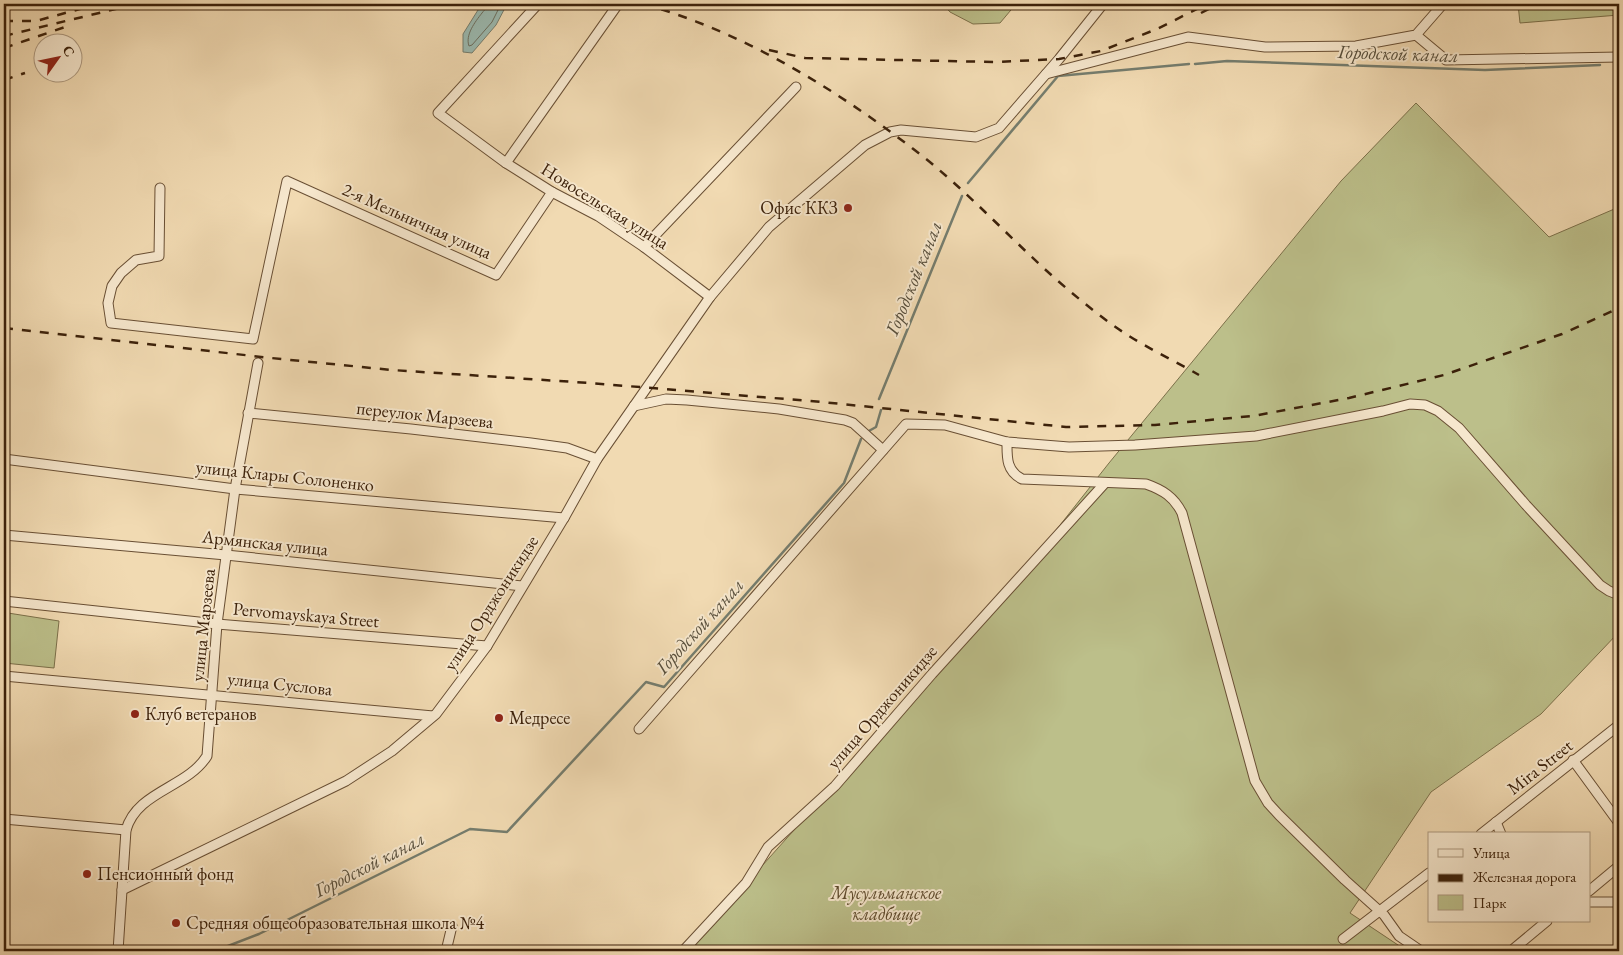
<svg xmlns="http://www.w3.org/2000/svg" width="1623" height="955" font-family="'EB Garamond',serif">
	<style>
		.green { fill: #bcbf8a; stroke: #7c704a }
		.water { fill: #9bbab1; stroke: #757d6e }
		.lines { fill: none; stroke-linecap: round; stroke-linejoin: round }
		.shore { stroke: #6c6e5e; stroke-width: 1 }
		.stream { stroke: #757d6e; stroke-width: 2.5 }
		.street-casing { stroke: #694f34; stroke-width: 11 }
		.street { stroke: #f6e7cd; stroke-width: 9 }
		.rail { stroke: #3c210a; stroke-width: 2.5; stroke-dasharray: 9 9; stroke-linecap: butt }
		.poi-dot { fill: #8f2418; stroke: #f6e7cd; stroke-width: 2 }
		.labels { text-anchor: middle; stroke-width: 4; stroke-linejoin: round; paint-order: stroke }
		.street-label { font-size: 18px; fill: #3c210a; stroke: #f6e7cd }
		.poi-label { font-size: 18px; fill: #3c210a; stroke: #f6e7cd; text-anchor: start }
		.park-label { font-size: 18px; font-style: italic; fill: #5c482a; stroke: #f6e7cd }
		.water-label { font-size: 19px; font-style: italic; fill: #584f3c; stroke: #f6e7cd }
	</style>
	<rect width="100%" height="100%" fill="#f1dab2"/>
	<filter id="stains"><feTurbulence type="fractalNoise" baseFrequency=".004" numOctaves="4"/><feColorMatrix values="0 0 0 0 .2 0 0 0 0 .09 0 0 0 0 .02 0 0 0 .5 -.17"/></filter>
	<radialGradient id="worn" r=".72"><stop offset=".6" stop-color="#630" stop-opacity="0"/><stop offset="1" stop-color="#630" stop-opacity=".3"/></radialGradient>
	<!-- green -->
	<g class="green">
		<polygon points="943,4 1016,4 1000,23 973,24 950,12"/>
		<polygon points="1518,4 1619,4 1619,15 1520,23"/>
		<polygon points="1416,103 1549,237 1619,207 1619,632 1541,714 1431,792 1350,913 1407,951 686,951 1012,586 1109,463 1341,181"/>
		<polygon points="8,613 59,621 54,668 4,663"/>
	</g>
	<!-- water -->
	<polygon class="water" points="485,4 505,4 506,6 496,25 472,53 463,52 463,34 478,10"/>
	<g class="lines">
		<!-- shore -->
		<path class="shore" d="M488,4C487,9 485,9 482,13C475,22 465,35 469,46L472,45L492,22L501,4"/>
		<!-- stream -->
		<g class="stream">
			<polyline points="1195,64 1227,61 1485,70 1600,65"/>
			<polyline points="968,183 1058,76 1189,64"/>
			<polyline points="879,399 962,196"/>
			<polyline points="867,432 876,427 881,410"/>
			<polyline points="215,951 259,934 470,829 507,832 646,682 664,687 844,483 861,439"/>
		</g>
		<defs>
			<g id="street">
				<polyline points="538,4 438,113 506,163 552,192 598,216 644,247 710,297"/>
				<polyline points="1416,35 1446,60 1619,57"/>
				<polyline points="1046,74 1188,37 1265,47 1356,46 1416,35 1443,4"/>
				<polyline points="506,163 616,7"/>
				<polyline points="160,188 159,256 136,260 121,273 112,286 108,303 111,323 253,339 287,181 496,275 552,192"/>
				<polyline points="644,247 796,87"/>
				<polyline points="634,406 666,399 687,400 779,409 845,420 853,423 883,450"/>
				<polyline points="248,413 411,429 531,443 567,448 597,459"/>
				<path d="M1007,442C1007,457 1006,471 1022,479L1146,484C1163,490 1174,497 1182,513L1255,781L1268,803L1279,815L1345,880L1384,915L1399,936L1421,951"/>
				<polyline points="4,459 235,489 564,518"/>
				<polyline points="4,535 226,555 522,586"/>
				<polyline points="4,601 217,624 487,646"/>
				<polyline points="4,676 433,716"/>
				<polyline points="639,729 906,424 945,425 1007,442 1069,447 1135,445 1256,436 1383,411 1410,404 1425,405 1438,411 1459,428 1526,505 1600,585 1609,591 1619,595"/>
				<polyline points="1573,760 1619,823"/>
				<polyline points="4,819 126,830"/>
				<polyline points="1496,822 1501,834"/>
				<polyline points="1481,834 1619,725"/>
				<polyline points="122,890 346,781 392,751 436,714 487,646 564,518 597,459 710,297 769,227 865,145 890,132 901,130 976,137 999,128 1059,59 1103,4"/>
				<polyline points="1589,891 1619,866"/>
				<polyline points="1589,902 1619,902"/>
				<polyline points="1343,939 1429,873"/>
				<path d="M118,951L126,830C137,791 187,788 207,756L217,624L235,489L258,363"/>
				<polyline points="446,951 452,926"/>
				<polyline points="683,951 746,883 768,847 835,786 932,674 1105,483"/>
				<polyline points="1511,951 1547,921"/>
			</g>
		</defs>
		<!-- street casing -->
		<use href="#street" class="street-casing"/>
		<!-- street -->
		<use href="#street" class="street"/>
		<!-- rail -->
		<g class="rail">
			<path d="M644,4C742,32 831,86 912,148C969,191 1017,247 1072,293C1089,307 1107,322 1126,334C1149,349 1175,361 1199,375"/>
			<polyline points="4,10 33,4"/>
			<polyline points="1201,13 1218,4"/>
			<polyline points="4,21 36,21 98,4"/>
			<polyline points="4,36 136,4"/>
			<polyline points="4,48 65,27"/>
			<polyline points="769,50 805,58 994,62 1059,59 1101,51 1157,29 1207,4"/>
			<polyline points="4,80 25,73"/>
			<polyline points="4,328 271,358 392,370 590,383 822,402 1066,427 1155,425 1253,416 1349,398 1444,375 1562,334 1619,308"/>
		</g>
	</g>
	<!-- markers -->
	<g class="poi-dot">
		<circle cx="848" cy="208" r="5"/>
		<circle cx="135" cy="714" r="5"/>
		<circle cx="499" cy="718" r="5"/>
		<circle cx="87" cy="874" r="5"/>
		<circle cx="176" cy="923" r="5"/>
	</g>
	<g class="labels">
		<!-- street labels -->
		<g class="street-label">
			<text transform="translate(605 206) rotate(32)" y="6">Новосельская улица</text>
			<text transform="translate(417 221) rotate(24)" y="6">2-я Мельничная улица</text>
			<text transform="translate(425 415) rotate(6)" y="6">переулок Марзеева</text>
			<text transform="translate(285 476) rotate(6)" y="6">улица Клары Солоненко</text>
			<text transform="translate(265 543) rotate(6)" y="6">Армянская улица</text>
			<text transform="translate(491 603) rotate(-57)" y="6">улица Орджоникидзе</text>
			<text transform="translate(306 615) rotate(5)" y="6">Pervomayskaya Street</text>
			<text transform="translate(203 625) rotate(-84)" y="6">улица Марзеева</text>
			<text transform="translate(280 684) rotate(6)" y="6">улица Суслова</text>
			<text transform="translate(882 707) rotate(-49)" y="6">улица Орджоникидзе</text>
			<text transform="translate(1540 767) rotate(-38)" y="6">Mira Street</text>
		</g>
		<!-- poi labels -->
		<g class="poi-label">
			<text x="838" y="214" text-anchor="end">Офис ККЗ</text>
			<text x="145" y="720">Клуб ветеранов</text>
			<text x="509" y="724">Медресе</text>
			<text x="97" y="880">Пенсионный фонд</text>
			<text x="186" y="929">Средняя общеобразовательная школа №4</text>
		</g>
		<!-- park labels -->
		<g class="park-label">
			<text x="886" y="899">Мусульманское<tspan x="886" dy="21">кладбище</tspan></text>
		</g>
		<!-- water labels -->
		<g class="water-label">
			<text transform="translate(1398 53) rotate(2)" y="7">Городской канал</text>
			<text transform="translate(913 278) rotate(-68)" y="7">Городской канал</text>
			<text transform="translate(699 626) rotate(-48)" y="7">Городской канал</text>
			<text transform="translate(369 864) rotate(-27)" y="7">Городской канал</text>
		</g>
	</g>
	<!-- margin -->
	<rect width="1623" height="955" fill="none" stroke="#f1dab2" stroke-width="20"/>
	<rect x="5" y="5" width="1613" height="945" fill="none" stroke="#3c210a" stroke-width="2.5"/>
	<rect x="10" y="10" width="1603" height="935" fill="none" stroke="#3c210a"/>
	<!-- legend -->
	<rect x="1428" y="832" width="162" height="90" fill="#f6e7cd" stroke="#ac987f"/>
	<rect x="1438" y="849" width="25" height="8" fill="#f6e7cd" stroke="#ac987f"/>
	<text x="1473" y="858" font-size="15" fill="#3c210a">Улица</text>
	<rect x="1438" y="874" width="25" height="8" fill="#3c210a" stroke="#ac987f"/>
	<text x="1473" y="882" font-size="15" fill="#3c210a">Железная дорога</text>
	<rect x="1438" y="895" width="25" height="15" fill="#bcbf8a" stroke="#ac987f"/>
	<text x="1473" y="908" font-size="15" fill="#3c210a">Парк</text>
	<!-- north arrow -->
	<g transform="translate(58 58) rotate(57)"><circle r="24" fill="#f6e7cd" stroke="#ac987f"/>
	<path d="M0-4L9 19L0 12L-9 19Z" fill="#8f2418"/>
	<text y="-8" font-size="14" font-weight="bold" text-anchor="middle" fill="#3c210a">С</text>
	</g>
	<rect width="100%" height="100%" filter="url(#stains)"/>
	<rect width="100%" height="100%" fill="url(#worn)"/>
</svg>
